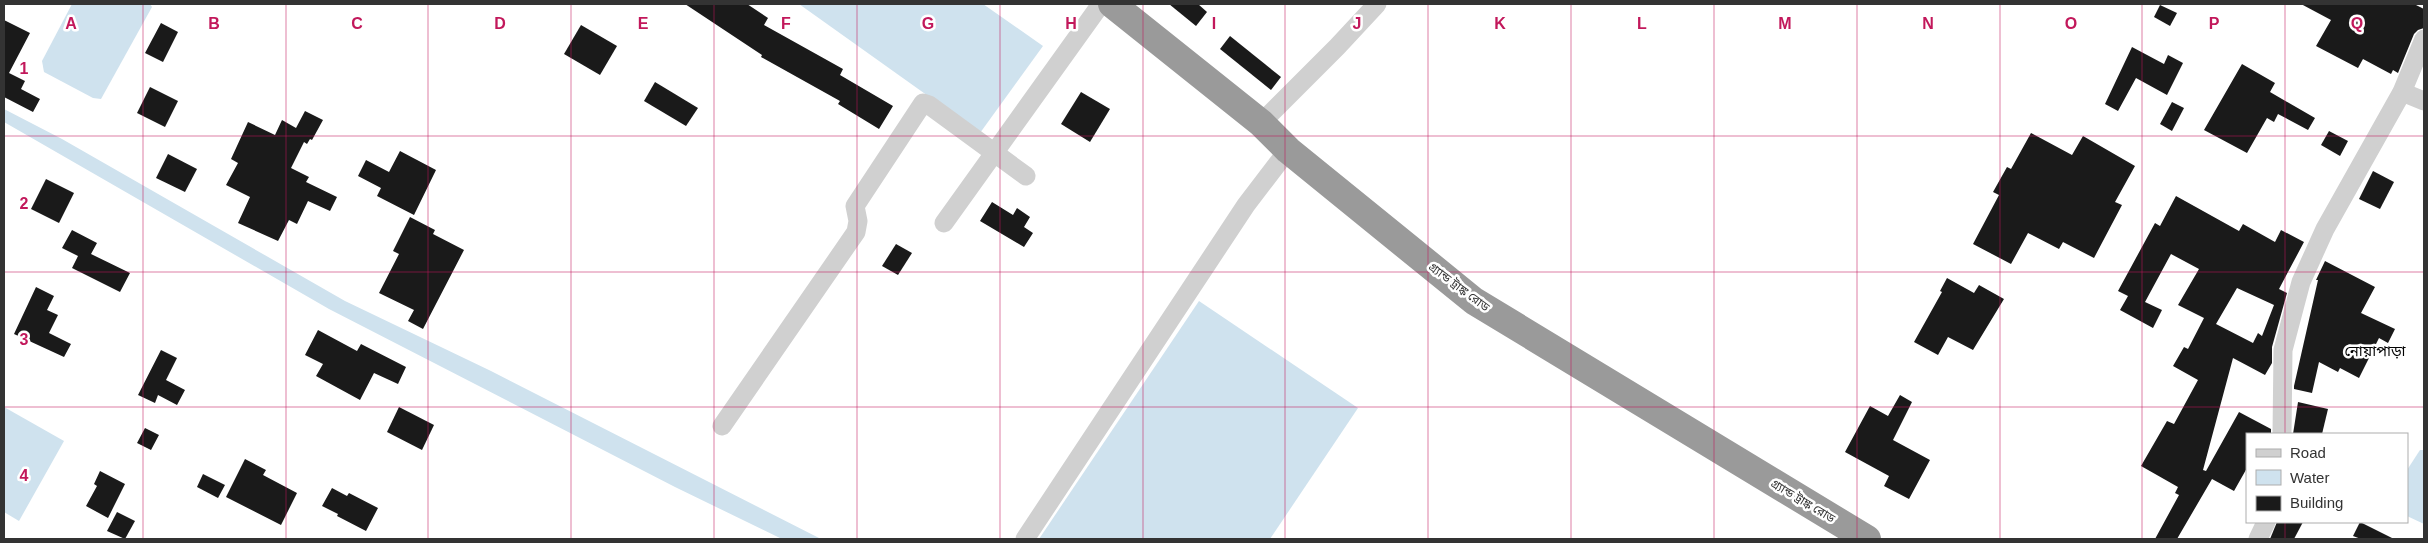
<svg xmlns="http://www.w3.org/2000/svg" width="2428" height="543" font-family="Arial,'Noto Sans Bengali',sans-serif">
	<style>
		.water { fill: #cfe2ee }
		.building { fill: #1a1a1a; fill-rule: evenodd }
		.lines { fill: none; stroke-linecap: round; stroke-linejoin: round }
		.street { stroke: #d0d0d0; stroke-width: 19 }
		.highway { stroke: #9a9a9a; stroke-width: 28 }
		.grid { fill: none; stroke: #c2185b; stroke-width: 1; stroke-opacity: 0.55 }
		.labels { text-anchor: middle; stroke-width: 5; stroke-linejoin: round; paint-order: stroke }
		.street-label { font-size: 12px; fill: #333; stroke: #fff }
		.quarter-label { font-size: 15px; fill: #000; stroke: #fff }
		.grid-label { font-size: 16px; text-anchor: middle; font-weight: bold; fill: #c2185b; stroke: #fff; stroke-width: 5; stroke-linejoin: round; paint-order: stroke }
	</style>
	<rect width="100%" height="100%" fill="#fff"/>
	<!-- water -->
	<g class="water">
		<polygon points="72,4 150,4 152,7 101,99 93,98 44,72 42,61"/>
		<polygon points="799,4 983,4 1043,46 980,133"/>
		<polygon points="4,109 62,139 345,301 491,371 821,539 782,539 675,487 329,309 4,122"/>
		<polygon points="1199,301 1358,408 1270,539 1039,539"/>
		<polygon points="4,407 64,441 19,521 4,512"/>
		<polygon points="2420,450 2424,450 2424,524 2407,516 2407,470"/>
	</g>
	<!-- building -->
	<g class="building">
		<polygon points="685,4 747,4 768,18 764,25 843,69 840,75 893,106 879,129 838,104 840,101 761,57 762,55"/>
		<polygon points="1169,4 1198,4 1207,12 1196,26"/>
		<polygon points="2301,4 2414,4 2424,9 2424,28 2418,30 2414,34 2398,73 2393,70 2391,74 2363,59 2358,68 2316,46 2331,20"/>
		<polygon points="2160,5 2177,13 2170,26 2154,17"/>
		<polygon points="4,20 30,33 9,73 25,81 21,89 40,99 33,112 4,97"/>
		<polygon points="161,23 178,32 163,62 145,53"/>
		<polygon points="581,25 617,46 600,75 564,54"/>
		<polygon points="1230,36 1281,77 1271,90 1220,49"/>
		<polygon points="2132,47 2164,64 2168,55 2183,63 2167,95 2136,78 2118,111 2105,104"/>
		<polygon points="2242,64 2275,83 2270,92 2315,118 2308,130 2278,114 2274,122 2267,118 2247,153 2204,130"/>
		<polygon points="655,82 698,108 686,126 644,101"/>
		<polygon points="150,87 178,101 165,127 137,113"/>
		<polygon points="1081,92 1110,109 1090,142 1061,124"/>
		<polygon points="2172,102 2184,108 2172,131 2160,124"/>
		<polygon points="305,111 323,120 312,140 310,139 307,144 304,142 291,168 309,177 306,182 337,197 330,211 308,201 297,224 289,220 278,241 238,223 250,197 226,185 238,163 231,159 248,122 275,135 282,120 296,128"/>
		<polygon points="2329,131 2348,141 2340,156 2321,145"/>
		<polygon points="2031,133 2072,155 2083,136 2135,166 2115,202 2122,205 2094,258 2063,242 2059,249 2028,233 2011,264 1973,244 1999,195 1993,192 2007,167 2011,169"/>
		<polygon points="400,151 436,170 414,215 377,196 381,188 358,176 366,160 389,172"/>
		<polygon points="168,154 197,169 185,192 156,178"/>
		<polygon points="2373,171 2394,182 2380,209 2359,199"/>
		<polygon points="46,179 74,193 59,223 31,209"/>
		<path d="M2176,196L2239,231L2243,224L2275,242L2281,230L2304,242L2279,289L2287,293L2272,347V363L2265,375L2233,358L2203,470L2206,471L2239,412L2271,429V434H2247V468L2234,491L2212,479L2177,539H2155L2179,495L2175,493L2178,487L2141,466L2167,421L2174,424L2198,380L2173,366L2184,347L2188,349L2204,318L2178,305L2199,269L2171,254L2145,302L2162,310L2153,328L2120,310L2128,296L2118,291L2155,223L2160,226ZM2237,288L2274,305L2262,336L2258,333L2253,343L2216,324Z"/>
		<polygon points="992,202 1013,215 1017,208 1030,217 1024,227 1033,233 1024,247 980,221"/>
		<polygon points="410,217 435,230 433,234 464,250 423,329 408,321 414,310 379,293 399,254 393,251"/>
		<polygon points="72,230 97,243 91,254 130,273 120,292 72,268 78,256 62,248"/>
		<polygon points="896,244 912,253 898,275 882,266"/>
		<polygon points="2325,261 2375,287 2361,313 2395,329 2388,343 2379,338 2359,378 2340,368 2338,372 2319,362 2312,393 2294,389 2294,386 2318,280 2316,280"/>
		<polygon points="1947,278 1974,293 1979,285 2004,299 1973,350 1948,337 1938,355 1914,342 1942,292 1940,291"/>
		<polygon points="36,287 54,296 47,310 58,315 49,333 71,344 64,357 14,334"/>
		<polygon points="318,330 357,351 361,344 406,367 398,384 374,373 360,400 316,376 323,364 305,355"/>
		<polygon points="161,350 177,358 166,380 185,390 177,405 158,395 155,403 138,395"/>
		<polygon points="1900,395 1912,402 1893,440 1930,460 1909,499 1884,486 1889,476 1845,452 1870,406 1888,416"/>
		<polygon points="2298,402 2328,409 2322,434 2293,434"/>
		<polygon points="399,407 434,425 422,450 387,432"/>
		<polygon points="145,428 159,435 151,450 137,443"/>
		<polygon points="245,459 266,470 263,475 297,493 281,525 226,497"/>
		<polygon points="100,471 125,484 108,518 86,506 97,486 94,484"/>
		<polygon points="203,474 225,485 218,498 197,487"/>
		<polygon points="332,488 347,496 349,493 378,508 366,531 337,516 338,514 322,506"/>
		<polygon points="117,512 135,521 125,539 107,531"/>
		<polygon points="2277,522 2303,522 2294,539 2270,539"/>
		<polygon points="2360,522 2394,539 2361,539 2353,536"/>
	</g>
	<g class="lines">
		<!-- street -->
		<g class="street">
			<polyline points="2402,92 2424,101"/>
			<polyline points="1261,123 1337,47 1377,4"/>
			<polyline points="944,223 1101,4"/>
			<polyline points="722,426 856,232 858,221 855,206 923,103 929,105 1026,176"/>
			<polyline points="2282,434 2283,350 2301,282 2325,229 2402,92 2424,39"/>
			<polyline points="1025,539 1246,205 1288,150"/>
			<polyline points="2258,539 2266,522"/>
		</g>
		<!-- highway -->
		<polyline class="highway" points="1112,4 1261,123 1288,150 1474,301 1867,539"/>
	</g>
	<!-- grid -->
	<path class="grid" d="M143,4V539M286,4V539M428,4V539M571,4V539M714,4V539M857,4V539M1000,4V539M1143,4V539M1285,4V539M1428,4V539M1571,4V539M1714,4V539M1857,4V539M2000,4V539M2142,4V539M2285,4V434M4,136H2424M4,272H2424M4,407H2424M2285,522V539"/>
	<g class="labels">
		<!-- street labels -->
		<g class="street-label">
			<text transform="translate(1459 287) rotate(37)" y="4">গ্র্যান্ড ট্রাঙ্ক রোড</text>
			<text transform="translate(1803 501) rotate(31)" y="4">গ্র্যান্ড ট্রাঙ্ক রোড</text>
		</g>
		<!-- quarter labels -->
		<g class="quarter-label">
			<text x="2375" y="356">নোয়াপাড়া</text>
		</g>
	</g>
	<g class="grid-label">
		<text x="71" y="29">A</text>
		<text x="214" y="29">B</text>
		<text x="357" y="29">C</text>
		<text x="500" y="29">D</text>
		<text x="643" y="29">E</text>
		<text x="786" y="29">F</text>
		<text x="928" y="29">G</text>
		<text x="1071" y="29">H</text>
		<text x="1214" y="29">I</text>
		<text x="1357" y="29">J</text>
		<text x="1500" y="29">K</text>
		<text x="1642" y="29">L</text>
		<text x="1785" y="29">M</text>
		<text x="1928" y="29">N</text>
		<text x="2071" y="29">O</text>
		<text x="2214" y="29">P</text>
		<text x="2357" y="29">Q</text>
		<text x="24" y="74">1</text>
		<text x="24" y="209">2</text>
		<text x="24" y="345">3</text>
		<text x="24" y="481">4</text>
	</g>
	<!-- border -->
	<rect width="2428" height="543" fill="none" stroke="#333333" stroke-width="10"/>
	<!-- legend -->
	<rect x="2246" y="433" width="162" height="90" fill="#ffffff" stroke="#adadad"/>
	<rect x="2256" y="449" width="25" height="8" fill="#d0d0d0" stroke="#adadad"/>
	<text x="2290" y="458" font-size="15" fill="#333333">Road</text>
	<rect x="2256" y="470" width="25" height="15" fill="#cfe2ee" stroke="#adadad"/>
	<text x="2290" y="483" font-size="15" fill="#333333">Water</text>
	<rect x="2256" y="496" width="25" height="15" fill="#1a1a1a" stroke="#adadad"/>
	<text x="2290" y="508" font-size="15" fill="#333333">Building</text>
</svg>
